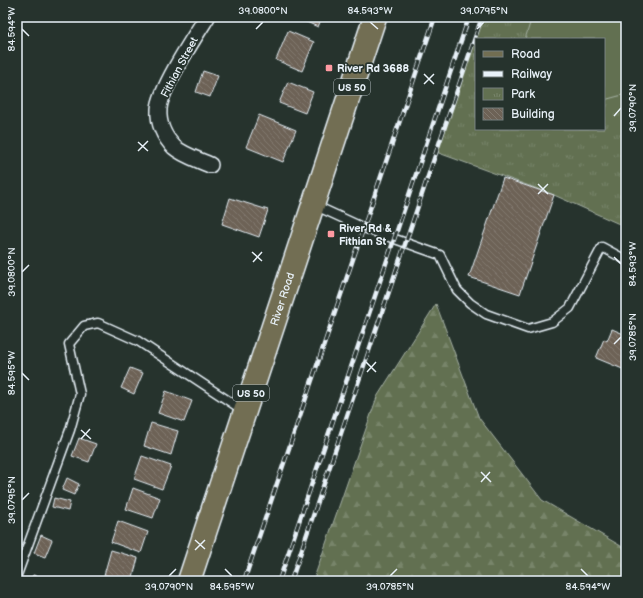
<svg xmlns="http://www.w3.org/2000/svg" width="643" height="598" font-family="'Balsamiq Sans',sans-serif">
	<style>
		.forest { fill: url(#forest-firs); stroke: #a5b0a4 }
		.park { fill: url(#park-tufts); stroke: #a5b0a4; fill-rule: evenodd }
		.pitch { fill: #627051; stroke: #a5b0a4 }
		.building { fill: url(#building-back-hatch); stroke: #e8f1f8 }
		.lines { fill: none; stroke-linecap: round; stroke-linejoin: round }
		.lane-casing { stroke: #e8f1f8; stroke-width: 11 }
		.street-casing { stroke: #e8f1f8; stroke-width: 18 }
		.primary-casing { stroke: #e8f1f8; stroke-width: 25 }
		.lane { stroke: #26332d; stroke-width: 8 }
		.street { stroke: #26332d; stroke-width: 15 }
		.primary { stroke: #726e52; stroke-width: 22 }
		.rail-casing { stroke: #e8f1f8; stroke-width: 4.5 }
		.rail { stroke: #26332d; stroke-width: 3; stroke-dasharray: 9; stroke-linecap: butt }
		.ticks { fill: none; stroke: #e8f1f8; stroke-width: 1.5 }
		.poi-dot { fill: #ff9aa2; stroke: #26332d; stroke-width: 1.5 }
		.labels { text-anchor: middle; stroke-width: 3.5; stroke-linejoin: round; paint-order: stroke }
		.shield { fill: #26332d; stroke: #aeb8bb; stroke-width: 1 }
		.shield-label { font-size: 10px; font-weight: bold; fill: #e8f1f8 }
		.street-label { font-size: 11px; fill: #e8f1f8; stroke: #26332d }
		.poi-label { font-size: 11px; font-weight: bold; fill: #e8f1f8; stroke: #26332d; text-anchor: start }
		.neatline { fill: none; stroke: #e8f1f8; stroke-width: 1.5 }
		.ticks-label { font-size: 10px; text-anchor: middle; fill: #e8f1f8 }
	</style>
	<defs>
		<pattern id="forest-firs" width="22" height="20" patternUnits="userSpaceOnUse"><rect width="22" height="20" fill="#627051"/><path d="M5 1l3.5 6h-7zM16 11l3.5 6h-7z" fill="#78856b"/></pattern>
		<pattern id="park-tufts" width="24" height="20" patternUnits="userSpaceOnUse"><rect width="24" height="20" fill="#627051"/><path d="M3 7l-1-3M5 7V3M7 7l1-3M15 17l-1-3M17 17v-4M19 17l1-3" fill="none" stroke="#78856b"/></pattern>
		<pattern id="building-back-hatch" width="6" height="6" patternUnits="userSpaceOnUse"><rect width="6" height="6" fill="#6d6256"/><path d="M-1 5l2 2M0 0l6 6M5-1l2 2" fill="none" stroke="#82796f"/></pattern>
	</defs>
	<rect width="100%" height="100%" fill="#26332d"/>
	<filter id="ink" filterUnits="userSpaceOnUse"><feTurbulence type="fractalNoise" baseFrequency=".025" numOctaves="2"/><feDisplacementMap in="SourceGraphic" scale="8" xChannelSelector="R" yChannelSelector="G"/><feConvolveMatrix kernelMatrix="1 2 1 2 8 2 1 2 1" color-interpolation-filters="sRGB"/></filter>
	<g filter="url(#ink)">
		<!-- forest -->
		<polygon class="forest" points="436,304 479,418 542,500 626,549 626,581 313,581 377,397"/>
		<!-- park -->
		<path class="park" d="M482,17H626V227L554,195L436,152ZM476,39H604V129H476Z"/>
		<!-- pitch -->
		<polygon class="pitch" points="532,17 626,17 626,94 604,100 604,39 525,39"/>
		<!-- building -->
		<g class="building">
			<polygon points="295,17 322,17 318,27"/>
			<polygon points="288,31 314,42 302,71 276,60"/>
			<polygon points="203,71 218,76 210,97 196,92"/>
			<polygon points="288,82 313,92 305,113 279,103"/>
			<polygon points="259,115 296,130 283,162 246,147"/>
			<polygon points="503,178 554,195 520,294 469,277"/>
			<polygon points="230,198 268,210 259,237 222,224"/>
			<polygon points="612,329 626,335 625,370 596,358 604,339 607,341"/>
			<polygon points="130,368 143,373 134,394 121,388"/>
			<polygon points="166,391 192,401 184,422 158,413"/>
			<polygon points="151,423 178,431 171,455 144,446"/>
			<polygon points="79,438 96,444 89,462 72,456"/>
			<polygon points="142,456 171,466 162,489 134,479"/>
			<polygon points="67,478 79,484 74,495 62,490"/>
			<polygon points="133,488 160,498 153,518 126,509"/>
			<polygon points="54,498 70,502 68,511 52,507"/>
			<polygon points="118,521 148,532 141,553 111,542"/>
			<polygon points="41,535 52,540 45,557 34,553"/>
			<polygon points="111,550 138,558 132,581 104,575"/>
			<polygon points="33,575 40,577 38,581 30,581"/>
		</g>
		<g class="lines">
			<defs>
				<g id="lane">
					<polyline points="314,205 364,228 440,255 457,290 470,303 486,314 528,329 552,322 570,308 602,247 626,260"/>
					<polyline points="17,575 70,430 80,394 69,344 84,326 98,323 138,341 244,411"/>
				</g>
				<path id="street" d="M207,17C195,36 160,89 159,109C158,123 164,137 174,147C183,155 199,160 210,165"/>
				<g id="primary">
					<path id="s1" d="M189,581L375,17"/>
				</g>
			</defs>
			<!-- lane casing -->
			<use href="#lane" class="lane-casing"/>
			<!-- street casing -->
			<use href="#street" class="street-casing"/>
			<!-- primary casing -->
			<use href="#primary" class="primary-casing"/>
			<!-- lane -->
			<use href="#lane" class="lane"/>
			<!-- street -->
			<use href="#street" class="street"/>
			<!-- primary -->
			<use href="#primary" class="primary"/>
			<defs>
				<g id="rail">
					<polyline points="244,581 435,17"/>
					<polyline points="279,581 469,17"/>
					<polyline points="291,581 482,17"/>
				</g>
			</defs>
			<!-- rail casing -->
			<use href="#rail" class="rail-casing"/>
			<!-- rail -->
			<use href="#rail" class="rail"/>
		</g>
	</g>
	<!-- ticks -->
	<path class="ticks" d="M370,22L378,29M22,29L29,36M256,29L263,22M477,29L484,22M424,74L434,84M424,84L434,74M614,116L621,108M138,142L148,151M138,151L148,141M538,184L548,194M538,194L548,184M252,252L262,261M614,257L621,264M253,262L262,252M22,272L29,265M614,344L621,337M366,362L376,372M367,372L376,362M22,373L29,380M81,430L91,439M81,439L90,429M481,472L491,482M481,482L490,472M22,500L29,493M195,540L205,549M195,550L205,540M225,569L232,576M581,569L588,576M169,576L176,569M390,576L397,569"/>
	<!-- markers -->
	<g class="poi-dot">
		<rect x="325" y="64" width="8" height="8" rx="2"/>
		<rect x="327" y="230" width="8" height="8" rx="2"/>
	</g>
	<g class="labels">
		<!-- shield labels -->
		<g class="shield">
			<rect x="334" y="79" width="36" height="16" rx="3"/>
			<rect x="233" y="385" width="36" height="16" rx="3"/>
		</g>
		<g class="shield-label">
			<text x="352" y="91">US 50</text>
			<text x="251" y="397">US 50</text>
		</g>
		<!-- street labels -->
		<g class="street-label">
			<text transform="translate(179 67) rotate(-62)" y="4">Fithian Street</text>
			<text dy="4" stroke="none"><textPath href="#s1" startOffset="297">River Road</textPath></text>
		</g>
		<!-- poi labels -->
		<g class="poi-label">
			<text x="337" y="72">River Rd 3688</text>
			<text x="339" y="232">River Rd &amp;<tspan x="339" dy="13">Fithian St</tspan></text>
		</g>
	</g>
	<!-- margin -->
	<rect width="643" height="598" fill="none" stroke="#26332d" stroke-width="44"/>
	<!-- legend -->
	<rect x="475" y="38" width="130" height="92" fill="#26332d" stroke="#747f7e"/>
	<rect x="483" y="51" width="20" height="6" fill="#726e52" stroke="#747f7e"/>
	<text x="511" y="58" font-size="12" fill="#e8f1f8">Road</text>
	<rect x="483" y="71" width="20" height="6" fill="#e8f1f8" stroke="#747f7e"/>
	<text x="511" y="78" font-size="12" fill="#e8f1f8">Railway</text>
	<rect x="483" y="88" width="20" height="12" fill="url(#park-tufts)" stroke="#747f7e"/>
	<text x="511" y="98" font-size="12" fill="#e8f1f8">Park</text>
	<rect x="483" y="108" width="20" height="12" fill="url(#building-back-hatch)" stroke="#747f7e"/>
	<text x="511" y="118" font-size="12" fill="#e8f1f8">Building</text>
	<rect x="22" y="22" width="599" height="554" class="neatline"/>
	<g class="ticks-label">
		<text x="263" y="14">39.0800°N</text>
		<text x="370" y="14">84.593°W</text>
		<text x="484" y="14">39.0795°N</text>
		<text transform="translate(11 29) rotate(-90)" y="4">84.594°W</text>
		<text transform="translate(632 108) rotate(-90)" y="4">39.0790°N</text>
		<text transform="translate(632 264) rotate(-90)" y="4">84.593°W</text>
		<text transform="translate(11 272) rotate(-90)" y="4">39.0800°N</text>
		<text transform="translate(632 337) rotate(-90)" y="4">39.0785°N</text>
		<text transform="translate(11 373) rotate(-90)" y="4">84.595°W</text>
		<text transform="translate(11 500) rotate(-90)" y="4">39.0795°N</text>
		<text x="169" y="590">39.0790°N</text>
		<text x="232" y="590">84.595°W</text>
		<text x="390" y="590">39.0785°N</text>
		<text x="588" y="590">84.594°W</text>
	</g>
</svg>
